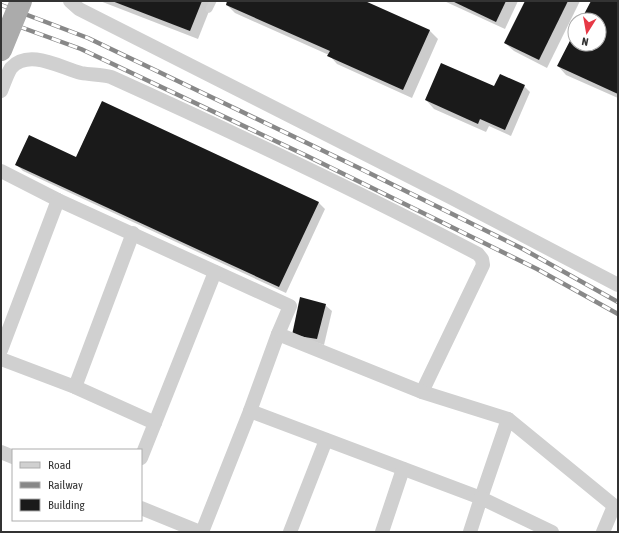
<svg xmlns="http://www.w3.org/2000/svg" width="619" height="533" font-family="'Asap Condensed',sans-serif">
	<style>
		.shadow { fill: #0003 }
		.building { fill: #1a1a1a }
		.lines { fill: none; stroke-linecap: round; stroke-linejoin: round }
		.service { stroke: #d0d0d0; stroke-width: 7 }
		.minor { stroke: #d0d0d0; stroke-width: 14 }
		.rail-casing { stroke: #888; stroke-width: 4.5 }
		.rail { stroke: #fff; stroke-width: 3; stroke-dasharray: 9; stroke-linecap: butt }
		.primary-bridge { stroke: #ababab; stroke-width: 22 }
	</style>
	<rect width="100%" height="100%" fill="#fff"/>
	<!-- shadow -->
	<g class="shadow">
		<polygon points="100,1 213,1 198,39"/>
		<polygon points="228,1 363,1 430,31 438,39 412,98 337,64 329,55 235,13 227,5"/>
		<polygon points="444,1 518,1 505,29"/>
		<polygon points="526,1 580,1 547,68 514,51 505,43"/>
		<polygon points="592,1 618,1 618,98 566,75 558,66 575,33 575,44 599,44 599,20 582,20"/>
		<polygon points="524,86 530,92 511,136 489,126 486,132 434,109 426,100"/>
		<polygon points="102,102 319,203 325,209 286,293 23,171 16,164 76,158"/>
		<polygon points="325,305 332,311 324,345 293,335"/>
	</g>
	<!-- building -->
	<g class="building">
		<polygon points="112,1 202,1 190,31"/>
		<polygon points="227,1 365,1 430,30 403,90 327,56 330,51 226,5"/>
		<polygon points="452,1 506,1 496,22"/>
		<polygon points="525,1 568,1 539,60 504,43"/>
		<polygon points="591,1 618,1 618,94 557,66 575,31 575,44 599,44 599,20 581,20"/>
		<polygon points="441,63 494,86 500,74 525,85 505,130 480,119 478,124 425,100"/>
		<polygon points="102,101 319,202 279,287 15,165 29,135 76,157"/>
		<polygon points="300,297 326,304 317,339 292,335"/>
	</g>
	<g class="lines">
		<!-- service -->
		<polyline class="service" points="209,9 213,1"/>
		<!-- minor -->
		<g class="minor">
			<polyline points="70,1 79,9 450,197 618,285"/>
			<path d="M1,91C4,84 7,74 11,68C29,48 61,68 81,73C91,75 101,74 111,77C235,133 358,191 478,254L482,259L483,265L422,392"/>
			<polyline points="1,171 58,200 290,306 278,334 250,411"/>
			<polyline points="278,334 422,392 508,419"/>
			<polyline points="1,350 58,200"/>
			<polyline points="1,359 75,387 155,423"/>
			<polyline points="75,387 133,233"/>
			<polyline points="1,452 13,457"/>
			<polyline points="141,458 215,272"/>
			<polyline points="141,508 200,532"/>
			<polyline points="202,532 250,411 481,498 508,419 618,509"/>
			<polyline points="290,532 326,440"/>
			<polyline points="382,532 403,469"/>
			<polyline points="470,532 481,498 552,532"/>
			<polyline points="603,532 614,506"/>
		</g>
		<defs>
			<g id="rail">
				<polyline points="1,5 88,38 357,167 523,249 618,302"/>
				<polyline points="1,20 81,49 305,155 537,269 618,314"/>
			</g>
		</defs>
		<!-- rail casing -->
		<use href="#rail" class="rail-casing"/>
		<!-- rail -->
		<use href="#rail" class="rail"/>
		<!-- primary-bridge -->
		<polyline class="primary-bridge" points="1,50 21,1"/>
	</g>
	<!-- border -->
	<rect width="619" height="533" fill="none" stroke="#333333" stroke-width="4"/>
	<!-- legend -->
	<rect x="12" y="449" width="130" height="72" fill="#ffffff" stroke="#adadad"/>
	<rect x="20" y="462" width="20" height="6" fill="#d0d0d0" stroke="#adadad"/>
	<text x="48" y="469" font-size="12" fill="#333333">Road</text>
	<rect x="20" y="482" width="20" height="6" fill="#888888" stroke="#adadad"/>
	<text x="48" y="489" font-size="12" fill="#333333">Railway</text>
	<rect x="20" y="499" width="20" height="12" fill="#1a1a1a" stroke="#adadad"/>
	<text x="48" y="509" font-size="12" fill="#333333">Building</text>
	<!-- north arrow -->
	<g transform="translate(587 32) rotate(191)"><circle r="19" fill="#ffffff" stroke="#adadad"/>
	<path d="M0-3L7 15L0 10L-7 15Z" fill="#e63946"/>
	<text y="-6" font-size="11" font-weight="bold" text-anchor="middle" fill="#333333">N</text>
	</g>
</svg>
